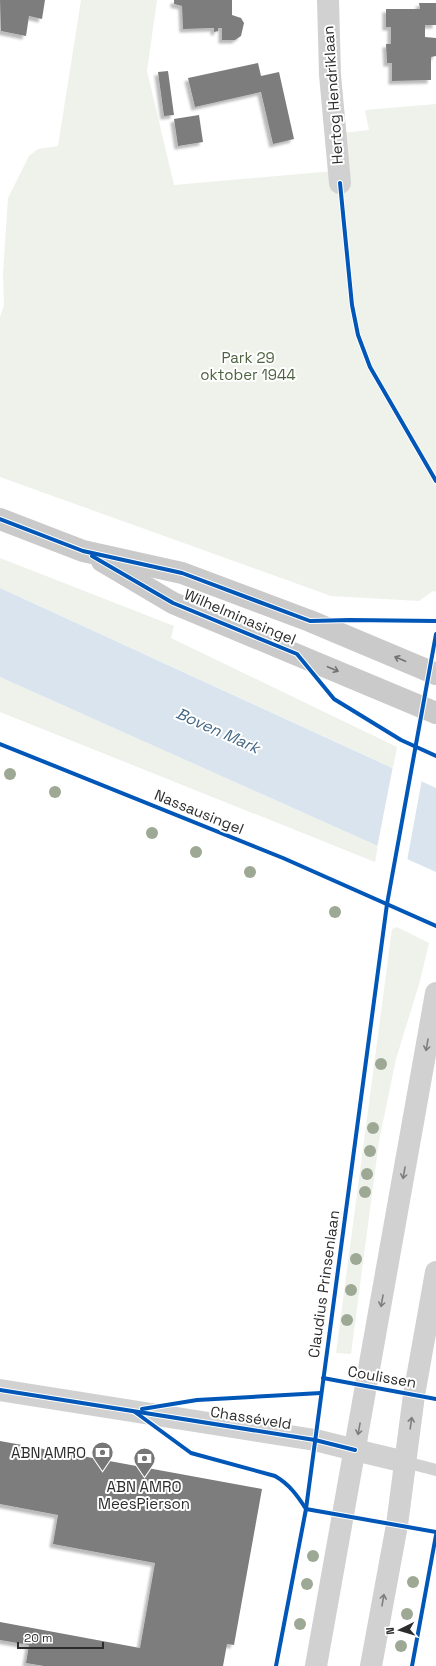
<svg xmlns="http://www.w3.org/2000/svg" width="436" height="1666" font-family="'Space Grotesk',sans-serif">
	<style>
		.green { fill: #eef2eb }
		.water { fill: #d9e4ee }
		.pier { fill: #fff }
		.building { fill: #7d7d7d; filter: url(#shadow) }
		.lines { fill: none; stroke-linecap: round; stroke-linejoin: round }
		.service { stroke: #d1d1d1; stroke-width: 12 }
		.minor { stroke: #d1d1d1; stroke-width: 22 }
		.tertiary { stroke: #d1d1d1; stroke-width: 22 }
		.secondary { stroke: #cacaca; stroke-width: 22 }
		.cycleway-casing { stroke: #fff; stroke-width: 6 }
		.cycleway { stroke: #0057b8; stroke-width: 4 }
		.tree { fill: #9da995 }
		.oneway { stroke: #737373 }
		.oneway2 { stroke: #7e7e7e }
		.labels { text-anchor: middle; stroke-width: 4; stroke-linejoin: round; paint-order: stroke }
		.street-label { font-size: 15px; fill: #2c2c2c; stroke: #fff }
		.park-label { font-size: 15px; fill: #4d623f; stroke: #fff }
		.poi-label { font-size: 15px; fill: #2c2c2c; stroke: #fff; text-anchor: end }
		.water-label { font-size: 16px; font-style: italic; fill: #456784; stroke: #fff }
	</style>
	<defs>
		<filter id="shadow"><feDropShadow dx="-3.5" dy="3.5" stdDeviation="1" flood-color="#0004"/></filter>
	</defs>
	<rect width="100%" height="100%" fill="#fff"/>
	<!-- green -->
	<g class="green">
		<polygon points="81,0 157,0 147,71 174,185 345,170 342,133 369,130 365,110 436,104 436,592 433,591 419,601 331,596 0,477 0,317 4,305 3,273 8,198 29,156 38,149 58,146"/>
		<polygon points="0,558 174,626 171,638 397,747 393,768 0,588"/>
		<polygon points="0,677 378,846 375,862 0,712"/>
		<polygon points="397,927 429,943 420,981 396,1059 379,1141 351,1354 336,1353 392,929"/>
	</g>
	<!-- water -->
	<polygon class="water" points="0,588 436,788 436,872 0,677"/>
	<!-- pier -->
	<polygon class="pier" points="393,766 422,779 407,861 377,848"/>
	<!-- building -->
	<g class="building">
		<polygon points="0,0 45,0 42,19 29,16 26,36 1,31"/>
		<polygon points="174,0 232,0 232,15 241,18 244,23 241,36 235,40 222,40 222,28 218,28 218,31 214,32 214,28 183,29 182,6 174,4"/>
		<polygon points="419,3 436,3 436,25 425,25 425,37 436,38 436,56 431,57 431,80 392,81 392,63 387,63 386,44 391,44 391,27 386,27 386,9 420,9"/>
		<polygon points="258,63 261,76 279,72 294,139 273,144 261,92 195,107 188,78"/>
		<polygon points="168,71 174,115 164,116 158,72"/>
		<polygon points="199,115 203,142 178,146 174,119"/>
		<polygon points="0,1441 262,1489 234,1645 227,1644 223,1666 44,1666 26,1663 29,1645 0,1640 0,1622 140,1648 155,1563 53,1544 58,1515 0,1504"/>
	</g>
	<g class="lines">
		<!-- service -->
		<polyline class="service" points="405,1462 436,1470"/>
		<!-- minor -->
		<g class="minor">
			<polyline points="328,0 330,75 340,183"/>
			<polyline points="0,1390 315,1440 355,1450"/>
		</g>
		<!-- tertiary -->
		<g class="tertiary">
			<polyline points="355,1450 405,1462"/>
			<polyline points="316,1666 436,993"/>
			<polyline points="371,1666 397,1525 414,1395 436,1272"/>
		</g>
		<!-- secondary -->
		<g class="secondary">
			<polyline points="0,519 83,551 182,573 310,621 436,674"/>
			<polyline points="102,561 173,603 436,713"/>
		</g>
		<defs>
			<g id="cycleway">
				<polyline points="340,183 352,305 358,335 370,367 436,481"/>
				<polyline points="0,519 83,551 182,573 310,621 350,620 436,621"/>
				<polyline points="92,556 173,603 297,654 334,699 401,740 436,756"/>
				<polyline points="0,744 283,858 436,926"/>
				<polyline points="323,1378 436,1399"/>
				<polyline points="0,1390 315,1440 355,1450"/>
				<polyline points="142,1409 197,1400 321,1393"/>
				<path d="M135,1412L191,1453L275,1476C289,1484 297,1495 306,1509L436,1532"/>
				<polyline points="276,1666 306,1509 387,904 436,634"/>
				<polyline points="412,1666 436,1535"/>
			</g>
		</defs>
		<!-- cycleway casing -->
		<use href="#cycleway" class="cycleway-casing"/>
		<!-- cycleway -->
		<use href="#cycleway" class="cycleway"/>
	</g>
	<!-- trees -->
	<g class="tree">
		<circle cx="10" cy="774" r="6"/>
		<circle cx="55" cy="792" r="6"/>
		<circle cx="152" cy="833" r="6"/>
		<circle cx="196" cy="852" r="6"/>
		<circle cx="250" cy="872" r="6"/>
		<circle cx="335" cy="912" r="6"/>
		<circle cx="381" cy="1064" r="6"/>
		<circle cx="373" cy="1128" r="6"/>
		<circle cx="370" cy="1151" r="6"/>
		<circle cx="367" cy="1174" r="6"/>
		<circle cx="365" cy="1192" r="6"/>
		<circle cx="356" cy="1259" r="6"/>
		<circle cx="351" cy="1290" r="6"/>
		<circle cx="347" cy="1320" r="6"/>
		<circle cx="313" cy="1556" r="6"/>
		<circle cx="413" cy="1582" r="6"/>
		<circle cx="307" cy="1584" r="6"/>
		<circle cx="407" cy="1614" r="6"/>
		<circle cx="300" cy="1624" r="6"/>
		<circle cx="401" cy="1646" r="6"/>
	</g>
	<!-- one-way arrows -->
	<defs><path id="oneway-shaft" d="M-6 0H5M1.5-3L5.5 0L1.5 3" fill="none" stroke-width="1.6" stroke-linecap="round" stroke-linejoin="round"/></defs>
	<g class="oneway">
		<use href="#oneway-shaft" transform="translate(400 659) rotate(-157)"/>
		<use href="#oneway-shaft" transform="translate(333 669) rotate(23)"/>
	</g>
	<g class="oneway2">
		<use href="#oneway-shaft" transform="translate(427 1045) rotate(100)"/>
		<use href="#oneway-shaft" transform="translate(404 1173) rotate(100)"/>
		<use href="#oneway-shaft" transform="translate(382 1301) rotate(100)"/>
		<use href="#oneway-shaft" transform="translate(411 1423) rotate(-82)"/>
		<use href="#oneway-shaft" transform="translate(359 1429) rotate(100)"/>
		<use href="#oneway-shaft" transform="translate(383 1600) rotate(-80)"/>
	</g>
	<!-- icons -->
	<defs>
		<symbol id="bank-pin" viewBox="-11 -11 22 30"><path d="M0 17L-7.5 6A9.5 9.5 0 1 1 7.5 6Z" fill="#767676" stroke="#fff"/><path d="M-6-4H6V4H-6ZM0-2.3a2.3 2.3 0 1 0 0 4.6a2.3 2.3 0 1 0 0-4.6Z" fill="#fff"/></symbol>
	</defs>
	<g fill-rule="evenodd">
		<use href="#bank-pin" x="90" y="1440" width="25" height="34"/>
		<use href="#bank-pin" x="132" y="1446" width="25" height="34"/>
	</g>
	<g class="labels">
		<!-- street labels -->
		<g class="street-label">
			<text transform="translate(333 95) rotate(-94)" y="5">Hertog Hendriklaan</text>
			<text transform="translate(240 617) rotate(23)" y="5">Wilhelminasingel</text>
			<text transform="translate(199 812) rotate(22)" y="5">Nassausingel</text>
			<text transform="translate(324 1284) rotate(-82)" y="5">Claudius Prinsenlaan</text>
			<text transform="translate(382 1377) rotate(10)" y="5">Coulissen</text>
			<text transform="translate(251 1418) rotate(9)" y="5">Chasséveld</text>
		</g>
		<!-- park labels -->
		<g class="park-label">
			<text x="248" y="363">Park 29<tspan x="248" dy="17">oktober 1944</tspan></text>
		</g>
		<!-- poi labels -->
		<g class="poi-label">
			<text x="86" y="1458">ABN AMRO</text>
			<text x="144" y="1492" text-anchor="middle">ABN AMRO<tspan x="144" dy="17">MeesPierson</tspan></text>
		</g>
		<!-- water labels -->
		<g class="water-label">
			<text transform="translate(218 730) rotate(24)" y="6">Boven Mark</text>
		</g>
	</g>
	<!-- north arrow -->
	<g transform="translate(400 1630) rotate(265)" stroke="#ffffff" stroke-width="3" paint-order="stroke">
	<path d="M0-3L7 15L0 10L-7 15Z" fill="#2c2c2c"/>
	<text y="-6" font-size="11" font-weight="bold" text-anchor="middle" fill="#2c2c2c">N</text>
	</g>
	<!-- scale -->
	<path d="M18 1642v6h85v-6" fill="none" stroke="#2c2c2c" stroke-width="2"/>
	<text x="24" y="1642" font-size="12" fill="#2c2c2c" stroke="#ffffff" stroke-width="3" paint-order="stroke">20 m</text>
</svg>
